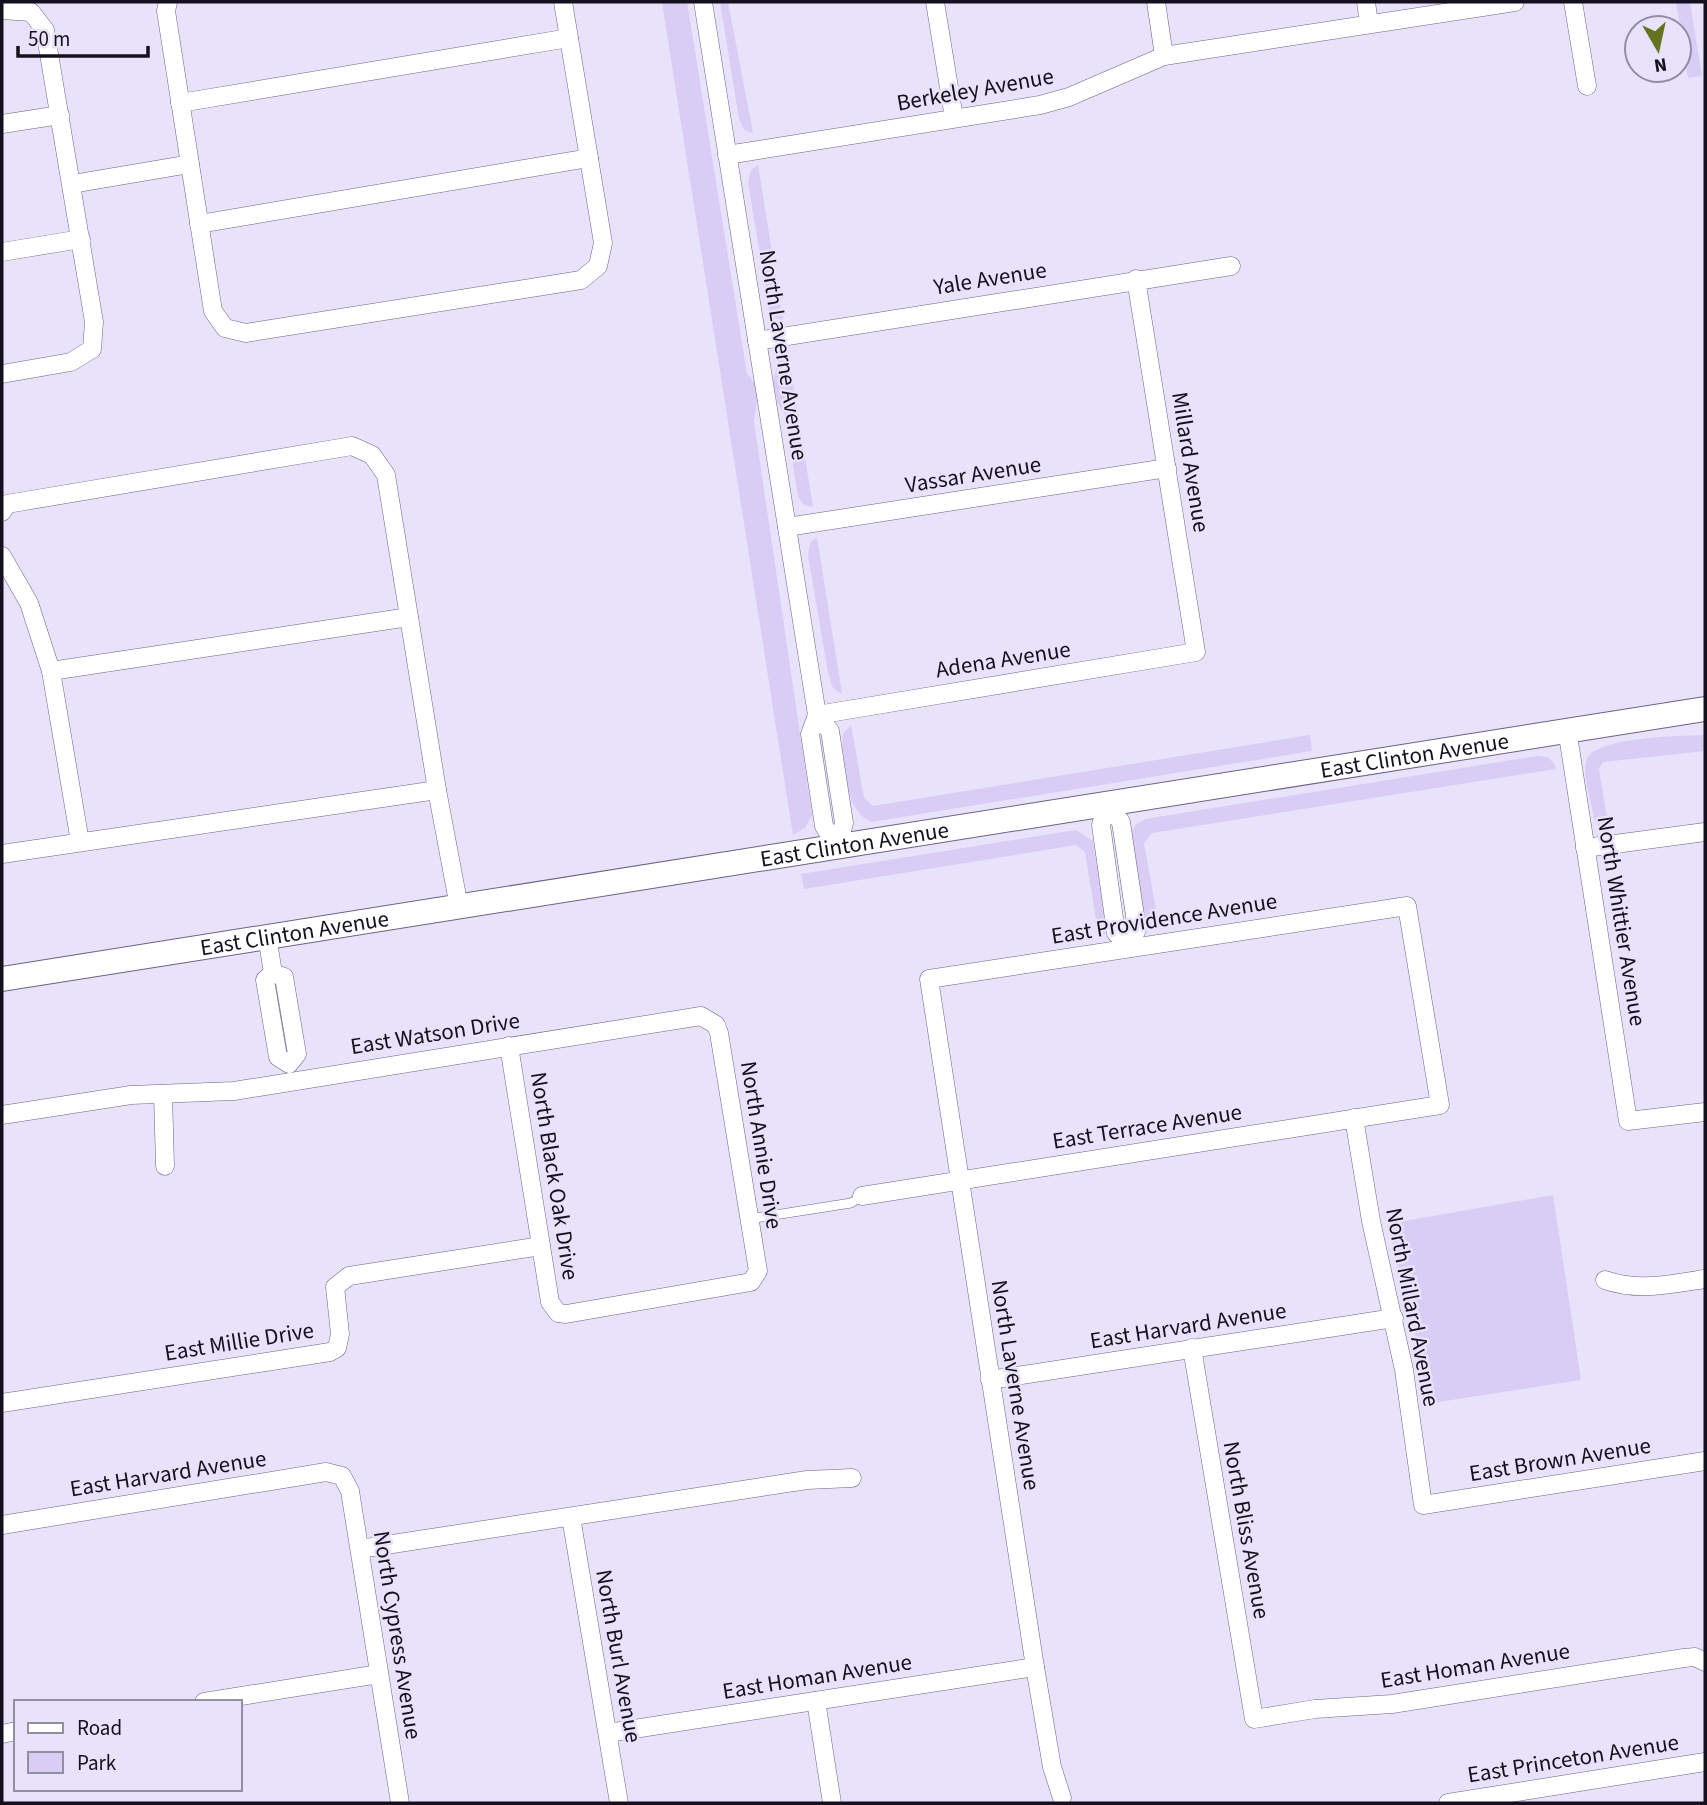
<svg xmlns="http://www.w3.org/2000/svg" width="1707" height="1805" font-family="'Source Sans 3',sans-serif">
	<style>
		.green { fill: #d9cdf6 }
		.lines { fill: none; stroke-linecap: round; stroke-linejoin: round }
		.lane-casing { stroke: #6d6186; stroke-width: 10 }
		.street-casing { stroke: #6d6186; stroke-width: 19 }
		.secondary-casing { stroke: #6d6186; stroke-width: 26 }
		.lane { stroke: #fff; stroke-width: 9 }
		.street { stroke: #fff; stroke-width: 18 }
		.secondary { stroke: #fff; stroke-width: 24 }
		.labels { text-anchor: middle; stroke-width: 5; stroke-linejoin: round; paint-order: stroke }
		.street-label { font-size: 23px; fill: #15101e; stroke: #e9e2fb }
	</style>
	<rect width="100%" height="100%" fill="#e9e2fb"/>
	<!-- green -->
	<g class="green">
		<path d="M662,2H687L747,374C762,387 756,404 754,422L812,815L805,828L793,835Z"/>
		<polygon points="720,2 728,2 753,133 744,130 739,119"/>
		<polygon points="1676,2 1690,2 1702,76 1688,78"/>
		<polygon points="758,165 783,320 775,318 769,309 748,182 751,170"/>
		<polygon points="788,352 813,507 804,505 798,497 785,415 777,402 773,381 780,356"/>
		<polygon points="817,537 842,694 833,688 828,673 808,555 810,543"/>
		<path d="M851,725L864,798L873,806L1310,735L1312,751L871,822C845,810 846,770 842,745L843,734Z"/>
		<path d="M1705,735V751L1603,762L1599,769L1609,830L1601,829L1595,822C1592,804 1583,779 1586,762C1590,736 1683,736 1705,735Z"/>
		<polygon points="1537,756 1547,757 1554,763 1556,769 1152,833 1144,843 1159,927 1150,927 1145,920 1131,834 1135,825 1145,819"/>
		<polygon points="1076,830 1093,841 1107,927 1104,935 1099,937 1085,852 1076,845 804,889 801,874"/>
		<polygon points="1553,1195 1581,1380 1426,1404 1413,1325 1387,1224"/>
	</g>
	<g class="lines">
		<defs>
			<polyline id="lane" points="749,1219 851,1203 862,1196"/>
			<g id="street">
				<polyline points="168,2 166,11 213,311 225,328 246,333 581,280 598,266 603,243 563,2"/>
				<polyline points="703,2 817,715 830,731 844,823 837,847"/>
				<polyline points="935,2 954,118"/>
				<polyline points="1156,2 1164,56"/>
				<polyline points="1366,2 1369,24"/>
				<polyline points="1573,2 1587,86"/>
				<polyline points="2,10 31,12 45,30 94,322 92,349 71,362 2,374"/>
				<polyline points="180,103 569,38"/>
				<polyline points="2,124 60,115"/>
				<polyline points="727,155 1040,105 1069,97 1164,56 1515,2"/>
				<polyline points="72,184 190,164"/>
				<polyline points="199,224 589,158"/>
				<polyline points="2,252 81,239"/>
				<polyline points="757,341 1231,266"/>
				<polyline points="2,512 7,504 352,446 372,455 386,475 437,790 459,907"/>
				<polyline points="787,527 1167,468"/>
				<polyline points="2,556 29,603 51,671 409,617"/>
				<polyline points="51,671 80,842"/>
				<polyline points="817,715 1196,652 1136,279"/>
				<polyline points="817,715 810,734 824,826 837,847"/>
				<polyline points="1567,729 1628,1121 1705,1112"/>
				<polygon points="1107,805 1121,822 1137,929 1129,947 1116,933 1101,825"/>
				<polyline points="1585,848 1705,832"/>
				<polyline points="2,854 437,790"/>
				<polyline points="267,936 273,973"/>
				<polygon points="273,973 284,977 297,1054 289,1064 278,1057 265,980"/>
				<polyline points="163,1094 165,1166"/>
				<polyline points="2,1115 131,1095 234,1091 701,1016 716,1025 719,1033 758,1271 751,1282 566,1314 558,1313 550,1302 509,1046"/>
				<polyline points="1354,1118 1371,1221 1404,1370 1423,1505 1705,1461"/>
				<polyline points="862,1196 1440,1105 1407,906 929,979 1035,1667 1052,1767 1062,1798"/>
				<path d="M1605,1280C1639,1292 1670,1284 1705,1279"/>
				<polyline points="1192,1348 1254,1719 1315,1709 1392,1704 1684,1658 1695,1657 1705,1662"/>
				<polyline points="990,1380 1394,1318"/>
				<polyline points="2,1403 330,1352 337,1348 340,1334 335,1287 349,1276 541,1246"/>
				<polyline points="571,1517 619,1803"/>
				<polyline points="2,1525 326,1472 342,1476 350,1491 400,1803"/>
				<polyline points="360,1549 807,1480 852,1478"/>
				<polyline points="816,1701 832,1803"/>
				<polyline points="204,1702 379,1674"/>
				<polyline points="608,1733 1035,1667"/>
				<polyline points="2,1734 16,1731"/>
				<polyline points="1448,1803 1705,1762"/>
			</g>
			<g id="secondary">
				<path id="s1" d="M2,979L1705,709"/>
			</g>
		</defs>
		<!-- lane casing -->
		<use href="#lane" class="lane-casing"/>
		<!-- street casing -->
		<use href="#street" class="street-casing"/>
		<!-- secondary casing -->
		<use href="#secondary" class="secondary-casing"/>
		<!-- lane -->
		<use href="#lane" class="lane"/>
		<!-- street -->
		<use href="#street" class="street"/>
		<!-- secondary -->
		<use href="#secondary" class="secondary"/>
	</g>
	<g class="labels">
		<!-- street labels -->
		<g class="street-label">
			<text transform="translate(975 89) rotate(-10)" y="8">Berkeley Avenue</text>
			<text transform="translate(990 278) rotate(-9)" y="8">Yale Avenue</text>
			<text transform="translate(784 355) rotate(81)" y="8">North Laverne Avenue</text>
			<text transform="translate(1191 462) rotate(81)" y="8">Millard Avenue</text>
			<text transform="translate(973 474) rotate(-9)" y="8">Vassar Avenue</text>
			<text transform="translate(1003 659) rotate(-9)" y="8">Adena Avenue</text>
			<text dy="8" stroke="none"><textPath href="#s1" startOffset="1430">East Clinton Avenue</textPath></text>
			<text dy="8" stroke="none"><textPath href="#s1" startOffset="863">East Clinton Avenue</textPath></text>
			<text transform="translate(1164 918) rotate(-9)" y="8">East Providence Avenue</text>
			<text transform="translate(1622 921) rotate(81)" y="8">North Whittier Avenue</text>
			<text dy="8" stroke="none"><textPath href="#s1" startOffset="296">East Clinton Avenue</textPath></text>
			<text transform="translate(435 1033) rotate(-9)" y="8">East Watson Drive</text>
			<text transform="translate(1147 1126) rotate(-9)" y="8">East Terrace Avenue</text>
			<text transform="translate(762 1145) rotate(81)" y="8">North Annie Drive</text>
			<text transform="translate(555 1176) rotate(81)" y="8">North Black Oak Drive</text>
			<text transform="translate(1413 1307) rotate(79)" y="8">North Millard Avenue</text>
			<text transform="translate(1188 1325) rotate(-9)" y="8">East Harvard Avenue</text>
			<text transform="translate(239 1341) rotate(-9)" y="8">East Millie Drive</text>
			<text transform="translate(1016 1385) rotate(81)" y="8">North Laverne Avenue</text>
			<text transform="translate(1560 1459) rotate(-9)" y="8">East Brown Avenue</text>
			<text transform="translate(168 1473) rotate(-9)" y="8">East Harvard Avenue</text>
			<text transform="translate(1247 1530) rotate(80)" y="8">North Bliss Avenue</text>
			<text transform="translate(398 1635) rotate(81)" y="8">North Cypress Avenue</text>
			<text transform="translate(619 1656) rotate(80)" y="8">North Burl Avenue</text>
			<text transform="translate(1475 1665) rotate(-9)" y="8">East Homan Avenue</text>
			<text transform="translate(817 1676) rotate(-9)" y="8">East Homan Avenue</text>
			<text transform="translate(1573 1758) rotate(-9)" y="8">East Princeton Avenue</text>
		</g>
	</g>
	<!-- border -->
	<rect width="1707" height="1805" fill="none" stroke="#15101e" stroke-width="7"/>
	<!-- legend -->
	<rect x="14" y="1700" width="228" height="91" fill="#e9e2fb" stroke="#948ea3" stroke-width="2"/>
	<rect x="28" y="1723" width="35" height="10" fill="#ffffff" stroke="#948ea3" stroke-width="2"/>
	<text x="77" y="1735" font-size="21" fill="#15101e">Road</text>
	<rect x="28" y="1752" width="35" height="21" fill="#d9cdf6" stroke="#948ea3" stroke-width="2"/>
	<text x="77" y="1770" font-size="21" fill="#15101e">Park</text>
	<!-- north arrow -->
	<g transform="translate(1658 49) rotate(171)"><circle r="33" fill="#e9e2fb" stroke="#948ea3" stroke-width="2"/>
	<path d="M0-5L12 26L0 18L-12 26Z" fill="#64731f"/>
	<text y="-10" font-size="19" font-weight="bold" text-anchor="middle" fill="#15101e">N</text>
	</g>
	<!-- scale -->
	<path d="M18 46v10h130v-10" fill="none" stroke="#15101e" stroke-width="3.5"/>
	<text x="28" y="46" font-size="21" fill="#15101e" stroke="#e9e2fb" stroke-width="5" paint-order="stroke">50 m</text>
</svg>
